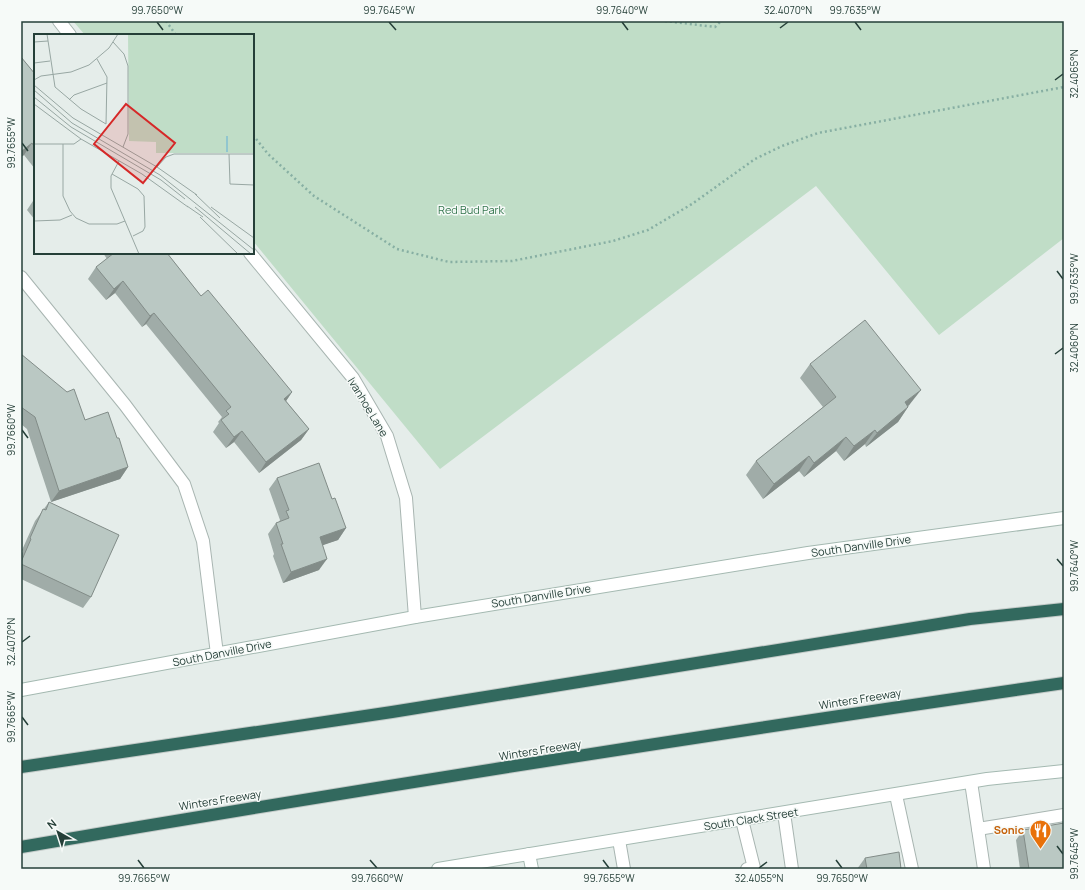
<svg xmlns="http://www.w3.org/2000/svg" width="1085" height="890" font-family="Manrope,sans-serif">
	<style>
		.green { fill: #c0ddc7 }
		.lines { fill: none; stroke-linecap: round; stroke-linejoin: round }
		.lane-casing { stroke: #a8b5b1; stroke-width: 14 }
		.street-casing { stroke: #a8b5b1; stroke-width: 14 }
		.secondary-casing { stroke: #a4b9b1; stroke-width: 14 }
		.highway-casing { stroke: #c2c9c7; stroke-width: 14 }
		.path { stroke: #87afa3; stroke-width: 2.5; stroke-dasharray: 2 3; stroke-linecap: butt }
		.lane { stroke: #fff; stroke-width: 12 }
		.street { stroke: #fff; stroke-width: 12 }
		.secondary { stroke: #fff; stroke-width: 12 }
		.highway { stroke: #32695e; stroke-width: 12 }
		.wall { fill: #a0aca8 }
		.shaded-wall { fill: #828c88 }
		.building { fill: #bac8c3; stroke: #828c88 }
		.ticks { fill: none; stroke: #253f38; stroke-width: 1.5 }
		.labels { text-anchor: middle; stroke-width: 3; stroke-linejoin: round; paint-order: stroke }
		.park-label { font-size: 11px; fill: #31744b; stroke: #f6faf8 }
		.street-label { font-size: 11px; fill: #253f38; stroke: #f6faf8 }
		.food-label { font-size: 11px; font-weight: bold; fill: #c56008; stroke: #f6faf8; text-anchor: end }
		.inset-river { fill: none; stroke: #91c6cf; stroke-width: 2 }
		.inset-road { fill: none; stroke: #98a7a3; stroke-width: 1 }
		.view { fill: #d62828; fill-opacity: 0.15; stroke: #d62828; stroke-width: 2 }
		.inset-edge { fill: none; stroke: #253f38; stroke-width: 2 }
		.neatline { fill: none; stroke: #253f38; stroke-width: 1.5 }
		.ticks-label { font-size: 10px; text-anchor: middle; fill: #253f38 }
	</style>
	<rect width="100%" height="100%" fill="#e5edea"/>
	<!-- green -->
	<polygon class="green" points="73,21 1064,21 1064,238 939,335 816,186 440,469 253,241 253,35 85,35"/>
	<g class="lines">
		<defs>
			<g id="lane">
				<polyline points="21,277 125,405 184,484 203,541 217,654"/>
				<polyline points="971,782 984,869"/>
				<polyline points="896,795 912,869"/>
				<polyline points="784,813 792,869"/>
				<polyline points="742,820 754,868 747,869"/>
				<polyline points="978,829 1064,815"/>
				<polyline points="619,840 624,869"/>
			</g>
			<g id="street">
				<polyline points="59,21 70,35"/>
				<polyline points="250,253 353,378 387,436 406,498 415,617"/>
			</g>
			<g id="secondary">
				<polyline points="21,690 415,617 808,553 1064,518"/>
				<polyline points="529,854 532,869"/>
				<polyline points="438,869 987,779 1064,771"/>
			</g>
			<g id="highway">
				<polyline points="21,767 392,712 970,619 1064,609"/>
				<path d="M21,847C368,788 716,733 1064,683"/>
			</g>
		</defs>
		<!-- lane casing -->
		<use href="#lane" class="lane-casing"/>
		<!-- street casing -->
		<use href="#street" class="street-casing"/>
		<!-- secondary casing -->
		<use href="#secondary" class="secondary-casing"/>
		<!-- highway casing -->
		<use href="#highway" class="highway-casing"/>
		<!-- path -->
		<g class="path">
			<polyline points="166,21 176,35"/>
			<polyline points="665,21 715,27 721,21"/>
			<polyline points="253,135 268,154 314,196 397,249 449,262 512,261 613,241 648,230 692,204 755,159 782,146 818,133 1064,87"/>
		</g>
		<!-- lane -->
		<use href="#lane" class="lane"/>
		<!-- street -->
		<use href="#street" class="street"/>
		<!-- secondary -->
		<use href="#secondary" class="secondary"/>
		<!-- highway -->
		<use href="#highway" class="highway"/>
	</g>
	<!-- wall -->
	<g class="wall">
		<polygon points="21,57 35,74 35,169 24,155 21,157"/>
		<polygon points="35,198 35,220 27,210"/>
		<polygon points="103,253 167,253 201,296 292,392 286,401 309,429 301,440 259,473 234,442 226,448 213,432 219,423 218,422 222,417 146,324 142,327 115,293 106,300 88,279 96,267 107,259"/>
		<polygon points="21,354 85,420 117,438 128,467 120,479 51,502 27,429 21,424"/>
		<polygon points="810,364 910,404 898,422 866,447 865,444 844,461 836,451 804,477 799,471 763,499 746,475 756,461 823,407 800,378"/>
		<polygon points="277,478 332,499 346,528 338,540 322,545 319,570 283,583 273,556 274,554 268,534 276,523 279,522 280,520 269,489"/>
		<polygon points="49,502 91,597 83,608 21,579 21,556 23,551 22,550 35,521"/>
		<polygon points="1023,830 1064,869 1020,869 1016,840"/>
		<polygon points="865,858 901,869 857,869"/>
	</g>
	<!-- shaded-wall -->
	<g class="shaded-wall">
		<polygon points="32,143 24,155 21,157 21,153 22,151"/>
		<polygon points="123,281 115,293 106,300 114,289"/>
		<polygon points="154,313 146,324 142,327 150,316"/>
		<polygon points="921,390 910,404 894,417 905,402"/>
		<polygon points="292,392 284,404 284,399"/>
		<polygon points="908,407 898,422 866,447 877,433"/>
		<polygon points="309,429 301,440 259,473 266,462"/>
		<polygon points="875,430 865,444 844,461 854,446"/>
		<polygon points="242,431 234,442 226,448 234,437"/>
		<polygon points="846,437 836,451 804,477 814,463"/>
		<polygon points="809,456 799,471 763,499 774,484"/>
		<polygon points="128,467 120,479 51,502 59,491"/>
		<polygon points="346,528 338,540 312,549 320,537"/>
		<polygon points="327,559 319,570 283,583 291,572"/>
	</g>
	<!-- building -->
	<g class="building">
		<polygon points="21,57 35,74 35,148 32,143 22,151 21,149"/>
		<polygon points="114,253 167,253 201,296 208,290 292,392 284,399 309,429 266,462 242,431 234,437 221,420 229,414 226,411 231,407 154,313 150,316 123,281 114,289 96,267"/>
		<polygon points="865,320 921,390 905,402 908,407 877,433 875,430 854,446 846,437 814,463 809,456 774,484 756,461 836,397 810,364"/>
		<polygon points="21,354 67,392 74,389 85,420 108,412 117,438 119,438 128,467 59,491 35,417 21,407"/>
		<polygon points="319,463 332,499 335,498 346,528 320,537 327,559 291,572 281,544 283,544 276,523 289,518 286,511 289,510 277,478"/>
		<polygon points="49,502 119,535 91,597 21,564 21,562 31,539 30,538 43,509 46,510"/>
		<polygon points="1064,823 1064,869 1029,869 1023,830"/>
		<polygon points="899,852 901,869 867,869 865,858"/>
	</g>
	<!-- ticks -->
	<path class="ticks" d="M157,22L163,30M389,22L396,30M622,22L628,30M855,22L861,30M780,28L788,22M1055,80L1063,74M22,143L28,151M1057,271L1063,279M1055,354L1063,348M22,430L28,438M1057,559L1063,566M22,642L30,636M22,717L28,725M1057,846L1063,854M138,860L144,868M370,860L377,868M603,860L609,868M836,860L842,868M759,868L767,862"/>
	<!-- icons -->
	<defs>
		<symbol id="restaurant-pin" viewBox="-11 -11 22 30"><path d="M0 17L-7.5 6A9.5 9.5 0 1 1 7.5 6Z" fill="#e8710a" stroke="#f6faf8"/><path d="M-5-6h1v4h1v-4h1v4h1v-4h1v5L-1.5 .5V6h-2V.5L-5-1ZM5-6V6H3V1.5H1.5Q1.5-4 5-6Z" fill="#fff"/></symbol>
	</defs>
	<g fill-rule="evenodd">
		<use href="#restaurant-pin" x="1028" y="818" width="25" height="34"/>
	</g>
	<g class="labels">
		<!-- park labels -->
		<g class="park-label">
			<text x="471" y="214">Red Bud Park</text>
		</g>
		<!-- street labels -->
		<g class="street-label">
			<text transform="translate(368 407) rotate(59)" y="4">Ivanhoe Lane</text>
			<text transform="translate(861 546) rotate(-8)" y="4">South Danville Drive</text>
			<text transform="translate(541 596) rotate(-9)" y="4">South Danville Drive</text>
			<text transform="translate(222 653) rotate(-11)" y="4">South Danville Drive</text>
			<text transform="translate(860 699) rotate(-9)" y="4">Winters Freeway</text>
			<text transform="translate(540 750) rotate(-9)" y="4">Winters Freeway</text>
			<text transform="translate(220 800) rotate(-9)" y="4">Winters Freeway</text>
			<text transform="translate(751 819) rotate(-9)" y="4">South Clack Street</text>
		</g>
		<!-- food labels -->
		<g class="food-label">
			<text x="1024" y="834">Sonic</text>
		</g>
	</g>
	<!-- overview -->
	<g transform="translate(34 34)">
		<rect width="220" height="220" fill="#e5edea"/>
		<path d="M94,0H220V119H122V108L95,107Z" fill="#c0ddc7"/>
		<path class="inset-river" d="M193,118V102"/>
		<path class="inset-road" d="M13,0L21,53L47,75L72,90L73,43L63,25M0,8L14,7M79,8L90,20L94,32V100L89,113M0,29L16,27M0,46L7,42L37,38L55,31L75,14L84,0M0,51L39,84L123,133L163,161M0,56L38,89L126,141L220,216M0,63L37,93L127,146L151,165M35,66L40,61L73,49M0,70L47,105L108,140L154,173M0,110H40L47,105M29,110V162L36,177L42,184L55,190H83L91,187M195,120L196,150L220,151M85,127L77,142V154L105,220M123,133L132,123L140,120H220M78,140L104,155L110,162L111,193L109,197L99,202M161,160L186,184M153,172L169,183M161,173L217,220M177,173L220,204M166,183L204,220M0,187L26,186L38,181"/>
		<path class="view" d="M92,70L141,109L109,149L60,110Z"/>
		<rect width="220" height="220" class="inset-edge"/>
	</g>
	<!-- border -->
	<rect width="1085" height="890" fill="none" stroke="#f6faf8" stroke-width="44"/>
	<!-- north arrow -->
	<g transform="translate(58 832) rotate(321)" stroke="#f6faf8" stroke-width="3" paint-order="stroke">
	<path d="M0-3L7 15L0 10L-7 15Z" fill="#253f38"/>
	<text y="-6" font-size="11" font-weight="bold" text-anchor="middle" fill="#253f38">N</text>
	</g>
	<rect x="22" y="22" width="1041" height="846" class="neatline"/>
	<g class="ticks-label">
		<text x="157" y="14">99.7650°W</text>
		<text x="389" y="14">99.7645°W</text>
		<text x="622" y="14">99.7640°W</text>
		<text x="788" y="14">32.4070°N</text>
		<text x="855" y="14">99.7635°W</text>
		<text transform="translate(1074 74) rotate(-90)" y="4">32.4065°N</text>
		<text transform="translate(11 143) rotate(-90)" y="4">99.7655°W</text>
		<text transform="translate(1074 279) rotate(-90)" y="4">99.7635°W</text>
		<text transform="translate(1074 348) rotate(-90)" y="4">32.4060°N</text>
		<text transform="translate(11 430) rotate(-90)" y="4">99.7660°W</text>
		<text transform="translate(1074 566) rotate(-90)" y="4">99.7640°W</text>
		<text transform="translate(11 642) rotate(-90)" y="4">32.4070°N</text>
		<text transform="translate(11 717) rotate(-90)" y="4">99.7665°W</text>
		<text transform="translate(1074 854) rotate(-90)" y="4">99.7645°W</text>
		<text x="144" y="882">99.7665°W</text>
		<text x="377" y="882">99.7660°W</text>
		<text x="609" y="882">99.7655°W</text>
		<text x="759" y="882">32.4055°N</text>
		<text x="842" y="882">99.7650°W</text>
	</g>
</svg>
